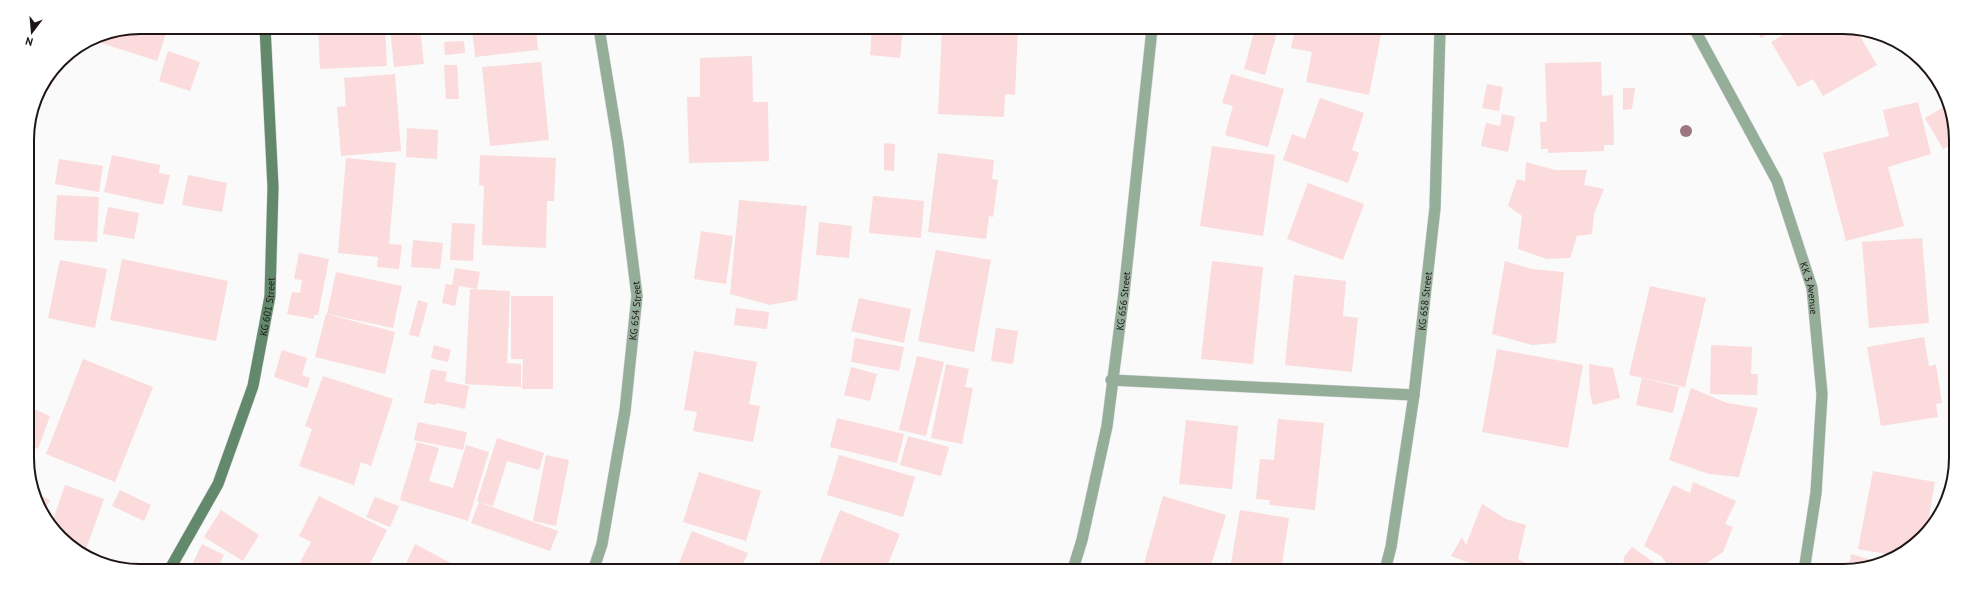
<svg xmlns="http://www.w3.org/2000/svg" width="1983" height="598" font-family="'PT Sans',sans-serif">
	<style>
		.building { fill: #fbdbdb }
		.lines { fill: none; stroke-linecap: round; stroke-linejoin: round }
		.minor-casing { stroke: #d7d5d5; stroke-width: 12 }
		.tertiary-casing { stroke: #d7d5d5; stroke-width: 12 }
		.secondary-casing { stroke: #d7d5d5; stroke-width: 12 }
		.minor { stroke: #94ae9a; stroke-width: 11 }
		.tertiary { stroke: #94ae9a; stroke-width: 11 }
		.secondary { stroke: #62896c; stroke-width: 11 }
		.tree { fill: #9c777d }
		.labels { text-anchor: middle; stroke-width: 3; stroke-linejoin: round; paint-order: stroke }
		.street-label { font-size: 10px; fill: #201515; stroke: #fff }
		.rim { fill: none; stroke: #201515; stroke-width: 2 }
	</style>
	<rect width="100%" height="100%" fill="#fafafa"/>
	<!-- building -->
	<g class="building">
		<polygon points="140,27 168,27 157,61 95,41 97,35"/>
		<polygon points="318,27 385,28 387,66 320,69"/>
		<polygon points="390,28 420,28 424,64 394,67"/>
		<polygon points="472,28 536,28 538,50 475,57"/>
		<polygon points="652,28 678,28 678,29 653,33"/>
		<polygon points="872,29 903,29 900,58 870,55"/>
		<polygon points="942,29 1018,29 1015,95 1005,94 1004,117 938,114"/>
		<polygon points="1255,29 1278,29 1265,75 1244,69"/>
		<polygon points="1295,30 1382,30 1369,95 1306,82 1312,52 1291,48"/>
		<polygon points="1756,31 1774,31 1761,38"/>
		<polygon points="1790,31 1857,31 1877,65 1823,96 1813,79 1798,87 1771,42"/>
		<polygon points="464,41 465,53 445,55 444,42"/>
		<polygon points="168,51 200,62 190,91 159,81"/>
		<polygon points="752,56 753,102 768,102 769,161 689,163 687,97 700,97 700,58"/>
		<polygon points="541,62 549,140 490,146 482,67"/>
		<polygon points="1601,62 1602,96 1613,95 1614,145 1604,145 1604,151 1548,153 1548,149 1541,149 1540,122 1547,122 1545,63"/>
		<polygon points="444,65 457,65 459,99 446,99"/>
		<polygon points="395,74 401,151 341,156 337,107 346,106 344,78"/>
		<polygon points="1231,74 1284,89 1268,147 1225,135 1233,106 1222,103"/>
		<polygon points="1487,84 1503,87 1499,111 1482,108"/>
		<polygon points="1623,88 1635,88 1632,109 1623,110"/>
		<polygon points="1320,98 1364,113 1352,150 1359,153 1348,183 1283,160 1292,134 1305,139"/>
		<polygon points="1918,102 1931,154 1888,167 1904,226 1846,241 1823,153 1889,136 1883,110"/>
		<polygon points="1947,105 1954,118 1954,143 1943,149 1925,118"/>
		<polygon points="1502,114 1515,117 1508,152 1481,146 1486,123 1500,126"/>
		<polygon points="407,128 438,130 437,159 406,157"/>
		<polygon points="884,143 895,144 894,171 884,170"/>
		<polygon points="27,146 33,146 31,168 35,168 32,195 29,195 29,202"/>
		<polygon points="1212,146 1275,155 1263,236 1200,226"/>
		<polygon points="938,153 994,160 992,179 998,180 993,217 989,216 986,239 928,232"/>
		<polygon points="112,155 160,165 159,173 170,175 163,205 104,192"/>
		<polygon points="480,155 556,158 554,201 547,201 546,248 482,245 484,186 479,185"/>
		<polygon points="346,158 396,163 389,244 402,245 399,269 377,267 378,257 338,253"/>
		<polygon points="59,159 103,166 99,192 55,184"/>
		<polygon points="1526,162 1555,170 1587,170 1584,185 1604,189 1594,214 1592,234 1577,236 1570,258 1547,259 1518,249 1522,216 1508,206 1517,179 1525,181"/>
		<polygon points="188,175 227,183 222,212 182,205"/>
		<polygon points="1308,183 1364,204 1343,260 1287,239"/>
		<polygon points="57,195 99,197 97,242 54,240"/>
		<polygon points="873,196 924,201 921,238 869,233"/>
		<polygon points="739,200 807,206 797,300 770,305 730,294"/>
		<polygon points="108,207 139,213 134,239 103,234"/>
		<polygon points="28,209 30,210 29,222 28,222"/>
		<polygon points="819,222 852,226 849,258 816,255"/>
		<polygon points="452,223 475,224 473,261 450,260"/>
		<polygon points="701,231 733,236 726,284 694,279"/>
		<polygon points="1922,238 1929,323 1869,328 1862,242"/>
		<polygon points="413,240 443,243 440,269 411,267"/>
		<polygon points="936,250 991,260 974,352 918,341"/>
		<polygon points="299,253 329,259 318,315 314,315 314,319 287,314 292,292 300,293 302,280 294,279"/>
		<polygon points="122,259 228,281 216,341 110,320"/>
		<polygon points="60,260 107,269 95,328 48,318"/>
		<polygon points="1212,261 1263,267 1253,364 1201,359"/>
		<polygon points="1505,261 1531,269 1564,272 1556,343 1532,345 1492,334"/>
		<polygon points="455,268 480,272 477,289 459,286 455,306 442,303 446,284 452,285"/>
		<polygon points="336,272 402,286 393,328 327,314"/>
		<polygon points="1294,275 1346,281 1343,316 1358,318 1352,372 1285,365"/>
		<polygon points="1650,286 1706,298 1685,387 1629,375"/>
		<polygon points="470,289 510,291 507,363 521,364 521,387 465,384"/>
		<polygon points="511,296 553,296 553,389 522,389 523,359 511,359"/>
		<polygon points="859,298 911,309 904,343 851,331"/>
		<polygon points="418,300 428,303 419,337 409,335"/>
		<polygon points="736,308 769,312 767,329 734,325"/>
		<polygon points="326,314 395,332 385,374 315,357"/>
		<polygon points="996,328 1018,331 1013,364 991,361"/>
		<polygon points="1924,337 1929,366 1936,365 1942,403 1936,404 1938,417 1881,426 1867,347"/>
		<polygon points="855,338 904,347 899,371 851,362"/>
		<polygon points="434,345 451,350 448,362 431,358"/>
		<polygon points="1711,345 1752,347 1751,374 1758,374 1757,395 1710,394"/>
		<polygon points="1497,349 1583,365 1568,448 1482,432"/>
		<polygon points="282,350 307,358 302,375 310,378 307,388 274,377"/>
		<polygon points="694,351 757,362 749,404 760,406 753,442 693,431 697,412 684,410"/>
		<polygon points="917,356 944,362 926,436 899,430"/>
		<polygon points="83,359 153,387 115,482 46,454"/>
		<polygon points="946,364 969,369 965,387 973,388 962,444 931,438"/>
		<polygon points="1589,364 1613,368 1620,398 1593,405 1590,394"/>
		<polygon points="851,367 877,374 870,401 844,395"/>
		<polygon points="431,369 447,372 445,381 469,386 465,409 437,403 436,405 424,403"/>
		<polygon points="323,376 393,399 371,466 361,462 354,485 299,466 312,429 305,426"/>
		<polygon points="1642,378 1679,387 1673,413 1636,405"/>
		<polygon points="1691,388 1727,403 1758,408 1739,477 1709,474 1669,460"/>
		<polygon points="29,407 50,416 38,449 29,445"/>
		<polygon points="837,418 904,434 897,463 830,447"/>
		<polygon points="1278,419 1324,423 1315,510 1269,505 1270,500 1256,499 1260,459 1274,460"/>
		<polygon points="1186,420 1238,426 1232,489 1179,484"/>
		<polygon points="418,422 467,432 463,450 414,440"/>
		<polygon points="908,436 949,447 941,476 900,465"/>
		<polygon points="497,438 544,453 539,470 507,461 493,506 477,501"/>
		<polygon points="417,442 439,448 429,481 453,488 466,445 489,452 468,521 400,500"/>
		<polygon points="546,455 569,460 556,526 533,521"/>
		<polygon points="839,455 915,477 903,517 827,495"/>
		<polygon points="1873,471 1935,482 1926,533 1912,548 1892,555 1858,549"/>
		<polygon points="699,472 761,491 746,541 683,522"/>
		<polygon points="1693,482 1736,501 1725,524 1733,527 1723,552 1708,562 1704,570 1679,570 1668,565 1661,556 1644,546 1673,485 1690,493"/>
		<polygon points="65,485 104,499 85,552 60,538 52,523"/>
		<polygon points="120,490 151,505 144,521 112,506"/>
		<polygon points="36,493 50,500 45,510"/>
		<polygon points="319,496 387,530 368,568 311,568 300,562 311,542 299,536"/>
		<polygon points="1163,496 1226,515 1210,569 1163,569 1144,564"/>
		<polygon points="375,497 399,506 390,527 366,517"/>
		<polygon points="479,502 558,531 550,551 471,523"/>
		<polygon points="1482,504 1506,519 1526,525 1518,559 1530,565 1527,570 1488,570 1451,556 1462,537 1466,545"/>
		<polygon points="221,510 259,535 243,561 204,537"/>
		<polygon points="840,510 900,534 886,569 817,569"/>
		<polygon points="1240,510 1289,518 1281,570 1230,569"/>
		<polygon points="692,531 748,553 741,568 677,568"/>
		<polygon points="202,544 224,555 218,567 191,567"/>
		<polygon points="415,544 460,568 404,568"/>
		<polygon points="1632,547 1659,566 1658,570 1623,570 1624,557"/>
		<polygon points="1851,554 1875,561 1848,571"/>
	</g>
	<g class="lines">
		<defs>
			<g id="minor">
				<polyline points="1111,380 1414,395"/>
				<path id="s1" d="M594,568L602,544L625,411L637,296L618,144L599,28"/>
				<path id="s2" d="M1073,569L1082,540L1107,426L1124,293L1152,29"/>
				<path id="s3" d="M1385,570L1391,547L1414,395L1435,208L1440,30"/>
			</g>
			<g id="tertiary">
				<path id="s4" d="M1695,30L1777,181L1812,288L1822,394L1816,493L1804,571"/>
			</g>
			<g id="secondary">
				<path id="s5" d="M171,567L218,484L253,386L270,296L273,187L265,27"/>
			</g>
		</defs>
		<!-- minor casing -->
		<use href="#minor" class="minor-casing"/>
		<!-- tertiary casing -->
		<use href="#tertiary" class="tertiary-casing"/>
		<!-- secondary casing -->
		<use href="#secondary" class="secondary-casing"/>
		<!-- minor -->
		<use href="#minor" class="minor"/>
		<!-- tertiary -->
		<use href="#tertiary" class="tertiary"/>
		<!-- secondary -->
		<use href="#secondary" class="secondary"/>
	</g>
	<!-- trees -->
	<circle class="tree" cx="1686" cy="131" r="6"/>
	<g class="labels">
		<!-- street labels -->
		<g class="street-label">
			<text dy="4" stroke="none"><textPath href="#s4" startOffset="284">KK 3 Avenue</textPath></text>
			<text dy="4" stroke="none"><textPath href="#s2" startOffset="273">KG 656 Street</textPath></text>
			<text dy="4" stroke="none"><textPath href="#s3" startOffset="272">KG 658 Street</textPath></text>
			<text dy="4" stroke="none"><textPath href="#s5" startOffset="280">KG 601 Street</textPath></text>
			<text dy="4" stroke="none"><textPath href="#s1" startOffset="261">KG 654 Street</textPath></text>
		</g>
	</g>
	<!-- crop -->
	<path d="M0 0H1983V598H0ZM140 34H1843A106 106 0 0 1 1949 140V458A106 106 0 0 1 1843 564H140A106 106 0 0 1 34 458V140A106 106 0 0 1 140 34Z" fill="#fff" fill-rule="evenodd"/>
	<path class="rim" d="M140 34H1843A106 106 0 0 1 1949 140V458A106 106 0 0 1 1843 564H140A106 106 0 0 1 34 458V140A106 106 0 0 1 140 34Z"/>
	<!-- north arrow -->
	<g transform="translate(32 32) rotate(196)" stroke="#ffffff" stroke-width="3" paint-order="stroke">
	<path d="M0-3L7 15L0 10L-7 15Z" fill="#201515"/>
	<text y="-6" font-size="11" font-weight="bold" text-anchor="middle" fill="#201515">N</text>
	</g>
</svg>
